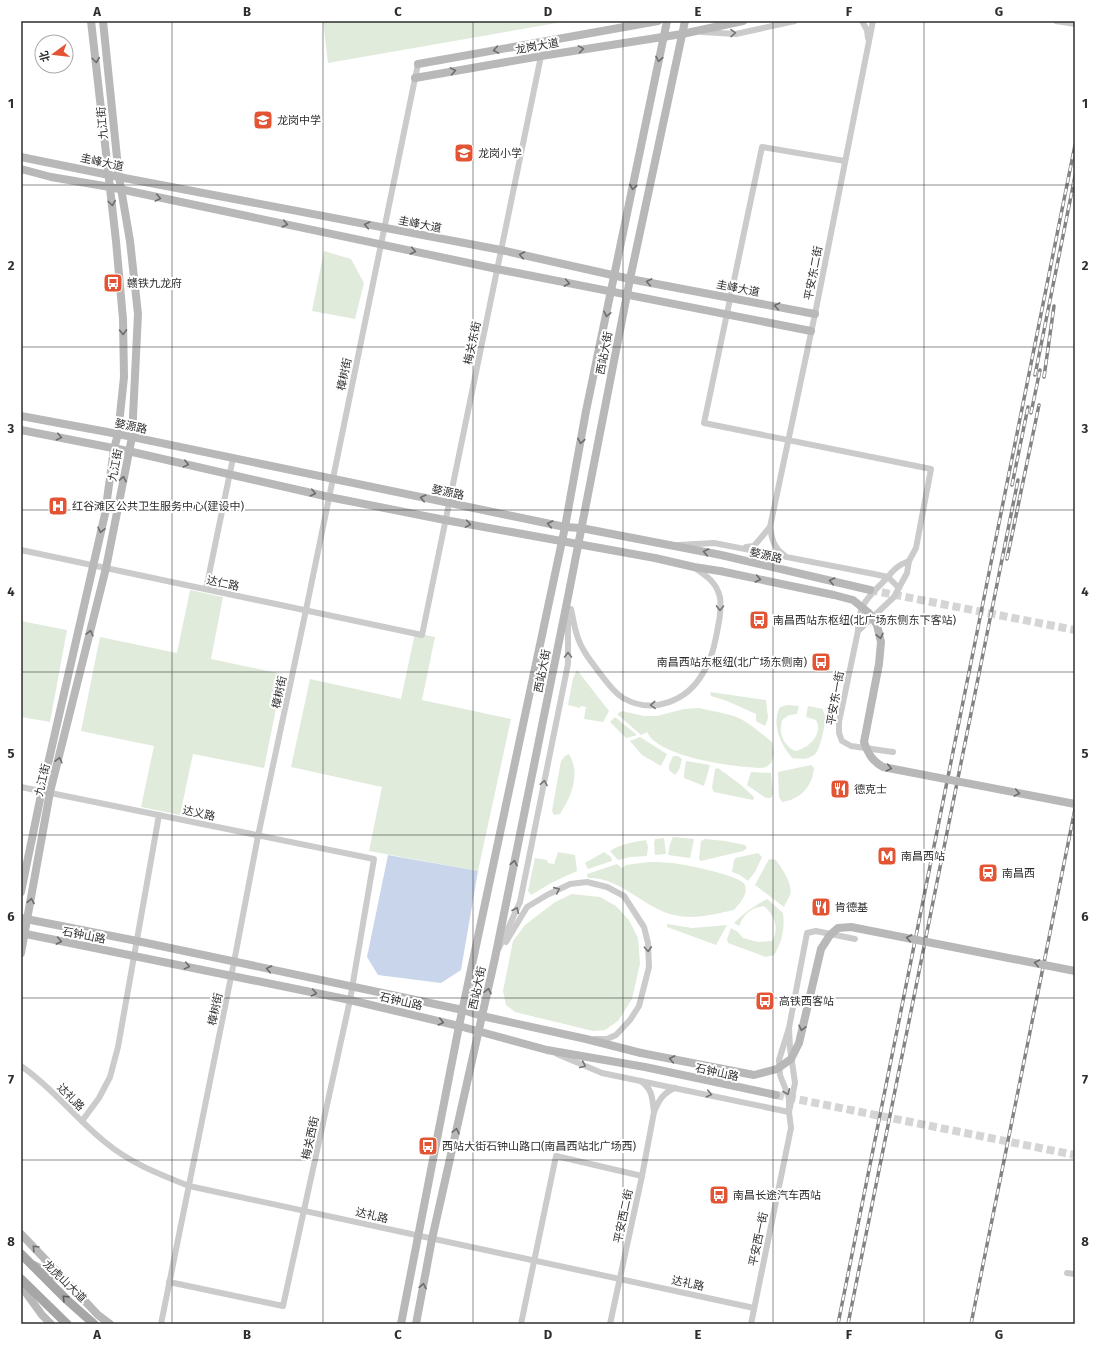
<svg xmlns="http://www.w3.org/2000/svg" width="1096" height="1345" font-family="'Fira Sans','Noto Sans SC',sans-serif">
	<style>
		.green { fill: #e0ebdc }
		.water { fill: #c9d5eb }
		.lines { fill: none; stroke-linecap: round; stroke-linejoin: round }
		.secondary-tunnel { stroke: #d5d5d5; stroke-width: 8; stroke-dasharray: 8 4; stroke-linecap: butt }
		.street { stroke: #cbcbcb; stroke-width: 6 }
		.secondary { stroke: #b8b8b8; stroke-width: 8 }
		.primary { stroke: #a6a6a6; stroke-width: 9 }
		.rail-casing { stroke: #838383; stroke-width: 3.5 }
		.rail { stroke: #fff; stroke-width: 2; stroke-dasharray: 6; stroke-linecap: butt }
		.secondary-bridge { stroke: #b8b8b8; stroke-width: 8 }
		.oneway { stroke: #757575 }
		.oneway2 { stroke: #6c6c6c }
		.oneway3 { stroke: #5e5e5e }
		.grid { fill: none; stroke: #2e2e2e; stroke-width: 1; stroke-opacity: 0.55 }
		.labels { text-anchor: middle; stroke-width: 4; stroke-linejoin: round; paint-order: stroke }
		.street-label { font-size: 11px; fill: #2e2e2e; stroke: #fff }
		.poi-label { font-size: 11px; fill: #2e2e2e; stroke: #fff; text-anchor: start }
		.neatline { fill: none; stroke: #2e2e2e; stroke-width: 1.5 }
		.grid-label { font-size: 13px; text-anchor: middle; font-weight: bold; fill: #2e2e2e }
	</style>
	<rect width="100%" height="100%" fill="#fff"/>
	<!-- green -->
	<g class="green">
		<polygon points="323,21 568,21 328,63"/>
		<polygon points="324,251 351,259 364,283 355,319 312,311"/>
		<polygon points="190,590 223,597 211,659 283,674 264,768 193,754 180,815 141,807 154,746 81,731 100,637 177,653"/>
		<polygon points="21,621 67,630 50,722 21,717"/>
		<polygon points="415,633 435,637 422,700 511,719 478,871 369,851 382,787 291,767 310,679 401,699"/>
		<polygon points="577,670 609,711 603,722 584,719 586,707 581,706 580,708 568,705 573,678"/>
		<polygon points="710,692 766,700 768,718 765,726 756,721 756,714 727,701 711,696"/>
		<path d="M788,705L799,706L797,714L789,715L782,720C779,733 782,744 795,751C808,749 824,734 816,720L806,717L808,706L823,709C823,711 824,713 825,715C826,723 820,752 814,755C808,760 799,759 792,758C781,744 771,725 780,707Z"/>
		<path d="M699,708C712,711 726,713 739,718C751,724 762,734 772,742L774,754L771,763C769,764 768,766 766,767C761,769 753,767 747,767C721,765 673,757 653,740C650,738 649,735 647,732L641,735L617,714L622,711L644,716H657L684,709Z"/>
		<polygon points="615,717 637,735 626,738 610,722"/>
		<polygon points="640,737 667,754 661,766 642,755 630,741"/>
		<path d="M569,754C581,774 571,797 560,814L554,815L552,811L553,805L561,761L565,756Z"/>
		<polygon points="673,756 678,756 682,759 679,770 675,775 669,770 669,765"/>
		<polygon points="686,761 710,765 704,786 684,778 684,774"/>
		<path d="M811,765L814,768C812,787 801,799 782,802L779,797L778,772Z"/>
		<polygon points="718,768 741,785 754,797 753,800 714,792 712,788 715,769"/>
		<polygon points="751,772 771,773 773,794 771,798 766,798 747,785"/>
		<polygon points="673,837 694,839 690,858 668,855 670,844"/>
		<polygon points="664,838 666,854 655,855 654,843 655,839"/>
		<polygon points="705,839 725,841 745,845 747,848 743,851 701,861 699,859 701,841"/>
		<path d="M646,840L648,847L647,856L630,857L618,860L610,851C621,844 633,842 646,840Z"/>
		<polygon points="558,852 575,855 577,871 553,882 531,895 528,891 535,858 547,860 548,863 554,864"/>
		<polygon points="604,852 611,857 612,861 588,869 585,863"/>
		<polygon points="758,853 762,857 755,872 748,881 740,875 732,872 734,860 736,858"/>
		<path d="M769,859L776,860C782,869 793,883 790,895C789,899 785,903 784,907L755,885Z"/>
		<path d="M649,862C656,862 664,862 671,863C683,864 741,875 745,885C748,895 740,903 734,910C715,914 694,920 674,915C643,908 621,877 588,878L587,874L617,864L622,868L626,865Z"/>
		<polygon points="572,894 600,897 616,906 629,920 638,938 640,964 632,999 618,1021 605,1030 593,1031 515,1012 506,1005 503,991 513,941 525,925 555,902"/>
		<path d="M767,899L783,913C785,928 782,942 774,955L766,957L728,943L727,939L731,928L738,932L743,938L758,942L772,941C780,928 774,915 764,906C749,909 745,913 739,926L734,923C745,912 754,906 767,899Z"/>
		<polygon points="667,924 692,928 727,925 716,945 667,927"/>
	</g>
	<!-- water -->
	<polygon class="water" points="388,855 478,871 461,970 441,983 378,975 367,957"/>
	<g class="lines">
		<!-- secondary-tunnel -->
		<g class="secondary-tunnel">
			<polyline points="870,590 1075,630"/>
			<polyline points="776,1095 1075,1155"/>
		</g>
		<!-- street -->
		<g class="street">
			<polyline points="862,21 867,30 868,38"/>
			<polyline points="1056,21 1075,24"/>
			<polyline points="702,32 736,34 795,21"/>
			<polyline points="845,161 762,147 704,423 931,469 916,548 909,561"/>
			<polyline points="770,527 815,314 873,21"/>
			<polyline points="678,545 714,543 874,574 888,577 899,588"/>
			<path d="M746,547L754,546L770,527C772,540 774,548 784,555"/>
			<polyline points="21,550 422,635 541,56"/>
			<polyline points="206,589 233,458"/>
			<path d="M571,609C573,617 574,627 577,635C581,650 593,664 602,676C608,684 615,693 623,698C653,715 687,701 703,673C712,659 715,643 718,627C720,618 722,601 719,594C715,581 705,575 695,568"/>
			<path d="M858,631L894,597L907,573L909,561C896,566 894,570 885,580C868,598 858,604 858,631L839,722V733L842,741L851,746L893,752"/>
			<polyline points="21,787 374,859 350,1000 283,1306 169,1282"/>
			<polyline points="506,942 527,907 547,895 570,884 587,882 607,887 624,896 644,927 648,943 649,967 639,1006 630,1020 616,1035 607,1039 595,1039"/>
			<polyline points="499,948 520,902 568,664 568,608"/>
			<polyline points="789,1028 790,1048 795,1083 789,1112 789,1098 780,1075 779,1060 789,1028 807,933 816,931 855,939"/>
			<polyline points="557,1054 602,1073 789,1112 791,1128 751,1324"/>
			<path d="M21,1066C52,1087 75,1118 105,1142C130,1163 159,1174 189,1186L754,1308"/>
			<path d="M641,1081C653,1090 652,1098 654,1112C659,1100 663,1093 675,1088"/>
			<polyline points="82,1121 99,1098 110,1077 118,1047 159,815"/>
			<polyline points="1067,1273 1075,1274"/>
			<polyline points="161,1324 234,962 258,836 306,610 418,64"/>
			<polyline points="521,1324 556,1156 642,1176"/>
			<polyline points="610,1324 642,1176 654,1112"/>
		</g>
		<!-- secondary -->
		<g class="secondary">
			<polyline points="418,64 658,21"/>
			<polyline points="415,78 541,56 682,34 743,21"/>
			<polyline points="21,157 119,177 501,250 630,279 815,314"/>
			<polyline points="21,169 51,177 110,187 497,269 811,331"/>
			<polyline points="21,416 118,434 565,527 581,528 721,555 870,590"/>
			<polyline points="21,430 128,451 329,497 445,520 655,558 694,567 720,571"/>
			<polyline points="21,892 42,790 105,514 114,449 118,434 124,377 123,319 116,241 91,21"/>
			<polyline points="21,918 137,941 463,1010 482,1016 586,1039 641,1053"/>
			<polyline points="21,933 350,1000 459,1026 547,1050 645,1067 776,1095"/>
			<polyline points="21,953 50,792 106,568 132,437 138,314 130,241 119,177 103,21"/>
			<polyline points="21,1234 63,1278"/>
			<polyline points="34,1265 68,1283 98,1315 110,1324"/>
			<polyline points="21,1286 42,1315 51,1324"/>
			<polyline points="401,1324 459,1026 565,527 586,411 667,21"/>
			<polyline points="416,1324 432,1239 495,958 568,597 630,279 685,21"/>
		</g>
		<!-- primary -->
		<g class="primary">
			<polyline points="21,1254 67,1300 94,1324"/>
			<polyline points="21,1279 67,1324"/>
		</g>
		<defs>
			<g id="rail">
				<polyline points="1035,375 1075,176"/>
				<polyline points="1044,377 1054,306"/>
				<polyline points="1031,413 1040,370"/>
				<polyline points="1012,485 1028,407"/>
				<polyline points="1007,559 1039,405"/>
				<polyline points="838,1324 1075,145"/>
				<polyline points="848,1324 1018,480"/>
				<polyline points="971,1324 1075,809"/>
			</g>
		</defs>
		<!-- rail casing -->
		<use href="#rail" class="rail-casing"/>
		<!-- rail -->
		<use href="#rail" class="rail"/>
		<!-- secondary-bridge -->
		<g class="secondary-bridge">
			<path d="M720,571L834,595L853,600L869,613L877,625L881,642L879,664L864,742C868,753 872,761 883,767L1075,804"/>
			<polyline points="641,1053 754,1075 777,1069 791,1059 799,1043 821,949 830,935 838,928 851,927 1075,971"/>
		</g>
	</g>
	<!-- one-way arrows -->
	<defs><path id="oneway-chevron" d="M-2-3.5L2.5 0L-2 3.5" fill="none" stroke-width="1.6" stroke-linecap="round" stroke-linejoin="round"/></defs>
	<g class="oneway">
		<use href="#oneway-chevron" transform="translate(733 33) rotate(-1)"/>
		<use href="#oneway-chevron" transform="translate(720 608) rotate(91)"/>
		<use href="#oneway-chevron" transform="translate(568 655) rotate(-90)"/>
		<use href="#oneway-chevron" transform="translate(653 705) rotate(177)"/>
		<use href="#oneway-chevron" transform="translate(544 783) rotate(-79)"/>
		<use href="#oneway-chevron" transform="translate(557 890) rotate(-24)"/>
		<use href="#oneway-chevron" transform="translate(516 910) rotate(-67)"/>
		<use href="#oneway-chevron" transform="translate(648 949) rotate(87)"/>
		<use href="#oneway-chevron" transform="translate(583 1065) rotate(23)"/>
		<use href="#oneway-chevron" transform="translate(787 1092) rotate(68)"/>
		<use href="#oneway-chevron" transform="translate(709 1094) rotate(12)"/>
	</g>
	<g class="oneway2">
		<use href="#oneway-chevron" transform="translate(581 49) rotate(-9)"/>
		<use href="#oneway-chevron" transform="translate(496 50) rotate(170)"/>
		<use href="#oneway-chevron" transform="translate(659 59) rotate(101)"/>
		<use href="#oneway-chevron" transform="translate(96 60) rotate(83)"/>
		<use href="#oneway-chevron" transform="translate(453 71) rotate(-10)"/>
		<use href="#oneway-chevron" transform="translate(633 187) rotate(101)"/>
		<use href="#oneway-chevron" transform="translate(158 198) rotate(12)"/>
		<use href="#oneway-chevron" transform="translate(112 203) rotate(83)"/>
		<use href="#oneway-chevron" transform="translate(285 224) rotate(12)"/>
		<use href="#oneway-chevron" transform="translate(367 225) rotate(-169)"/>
		<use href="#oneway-chevron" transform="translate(413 251) rotate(12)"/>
		<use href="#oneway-chevron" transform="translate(522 255) rotate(-168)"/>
		<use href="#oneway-chevron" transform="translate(649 282) rotate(-169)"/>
		<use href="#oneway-chevron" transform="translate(567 283) rotate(11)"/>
		<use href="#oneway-chevron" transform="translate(777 306) rotate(-169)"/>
		<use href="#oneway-chevron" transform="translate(607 314) rotate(102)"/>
		<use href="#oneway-chevron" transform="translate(123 332) rotate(89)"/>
		<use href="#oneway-chevron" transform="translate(59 437) rotate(12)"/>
		<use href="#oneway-chevron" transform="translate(581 441) rotate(100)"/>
		<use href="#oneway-chevron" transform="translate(186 464) rotate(13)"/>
		<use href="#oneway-chevron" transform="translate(123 479) rotate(-79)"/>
		<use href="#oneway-chevron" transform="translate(313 493) rotate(13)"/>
		<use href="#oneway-chevron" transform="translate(423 498) rotate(-168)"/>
		<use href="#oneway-chevron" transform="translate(468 524) rotate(10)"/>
		<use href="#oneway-chevron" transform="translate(550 524) rotate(-168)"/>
		<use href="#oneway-chevron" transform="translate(101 530) rotate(103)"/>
		<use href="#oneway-chevron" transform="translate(706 552) rotate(-168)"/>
		<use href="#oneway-chevron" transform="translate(758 579) rotate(12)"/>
		<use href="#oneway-chevron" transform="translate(832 581) rotate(-167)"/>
		<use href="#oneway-chevron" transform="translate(90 633) rotate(-76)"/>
		<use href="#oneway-chevron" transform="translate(880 636) rotate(77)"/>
		<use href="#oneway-chevron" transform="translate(59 760) rotate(-76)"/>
		<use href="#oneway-chevron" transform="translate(889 768) rotate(12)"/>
		<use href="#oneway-chevron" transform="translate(1017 793) rotate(11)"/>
		<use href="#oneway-chevron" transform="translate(514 863) rotate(-79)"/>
		<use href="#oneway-chevron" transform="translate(31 901) rotate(-80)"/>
		<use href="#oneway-chevron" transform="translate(909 938) rotate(-169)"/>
		<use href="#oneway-chevron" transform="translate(59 941) rotate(11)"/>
		<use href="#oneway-chevron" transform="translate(1037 963) rotate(-169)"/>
		<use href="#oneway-chevron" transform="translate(187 966) rotate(12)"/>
		<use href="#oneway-chevron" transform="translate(269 969) rotate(-168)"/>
		<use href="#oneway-chevron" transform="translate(488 991) rotate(-78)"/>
		<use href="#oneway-chevron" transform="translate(314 993) rotate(12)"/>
		<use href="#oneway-chevron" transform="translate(441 1022) rotate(13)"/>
		<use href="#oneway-chevron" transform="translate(802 1028) rotate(103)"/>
		<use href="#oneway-chevron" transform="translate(672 1059) rotate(-169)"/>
		<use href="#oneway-chevron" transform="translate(456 1131) rotate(-78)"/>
		<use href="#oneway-chevron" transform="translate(35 1248) rotate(-134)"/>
		<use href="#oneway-chevron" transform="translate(423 1286) rotate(-79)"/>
	</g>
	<use class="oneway3" href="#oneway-chevron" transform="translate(65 1298) rotate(-136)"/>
	<!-- grid -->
	<path class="grid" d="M172,21V1324M323,21V1324M473,21V1324M623,21V1324M773,21V1324M924,21V1324M21,185H1075M21,347H1075M21,510H1075M21,672H1075M21,835H1075M21,998H1075M21,1160H1075"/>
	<!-- icons -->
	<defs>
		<symbol id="school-square" viewBox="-11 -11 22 22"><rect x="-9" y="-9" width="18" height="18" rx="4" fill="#e25433" stroke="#fff"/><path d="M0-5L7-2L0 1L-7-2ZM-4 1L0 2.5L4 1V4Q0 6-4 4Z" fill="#fff"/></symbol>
		<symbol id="bus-square" viewBox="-11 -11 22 22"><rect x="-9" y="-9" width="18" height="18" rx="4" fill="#e25433" stroke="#fff"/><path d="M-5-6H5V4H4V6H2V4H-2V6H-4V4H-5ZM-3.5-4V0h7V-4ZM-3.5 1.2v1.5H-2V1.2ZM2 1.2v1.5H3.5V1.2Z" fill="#fff"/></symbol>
		<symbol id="hospital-square" viewBox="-11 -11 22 22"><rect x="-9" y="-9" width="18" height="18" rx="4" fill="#e25433" stroke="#fff"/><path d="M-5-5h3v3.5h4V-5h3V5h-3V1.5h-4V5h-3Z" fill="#fff"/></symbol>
		<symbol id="restaurant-square" viewBox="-11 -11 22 22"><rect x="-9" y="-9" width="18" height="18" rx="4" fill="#e25433" stroke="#fff"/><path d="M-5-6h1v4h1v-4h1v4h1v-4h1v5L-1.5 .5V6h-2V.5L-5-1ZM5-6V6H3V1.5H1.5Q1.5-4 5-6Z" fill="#fff"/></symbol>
		<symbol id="metro-square" viewBox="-11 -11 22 22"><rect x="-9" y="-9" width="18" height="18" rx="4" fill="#e25433" stroke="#fff"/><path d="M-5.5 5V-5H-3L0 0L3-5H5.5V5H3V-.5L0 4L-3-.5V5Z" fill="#fff"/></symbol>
		<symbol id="station-square" viewBox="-11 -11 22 22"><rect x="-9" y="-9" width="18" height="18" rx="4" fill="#e25433" stroke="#fff"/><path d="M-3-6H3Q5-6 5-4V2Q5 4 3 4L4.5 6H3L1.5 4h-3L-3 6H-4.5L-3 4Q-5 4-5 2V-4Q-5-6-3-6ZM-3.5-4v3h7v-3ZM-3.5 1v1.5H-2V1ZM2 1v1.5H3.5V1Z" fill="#fff"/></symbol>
	</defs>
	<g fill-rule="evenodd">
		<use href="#school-square" x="252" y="109" width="22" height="22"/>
		<use href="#school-square" x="453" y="142" width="22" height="22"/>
		<use href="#bus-square" x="102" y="272" width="22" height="22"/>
		<use href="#hospital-square" x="47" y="495" width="22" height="22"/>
		<use href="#bus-square" x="748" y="609" width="22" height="22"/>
		<use href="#bus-square" x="810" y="651" width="22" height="22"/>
		<use href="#restaurant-square" x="829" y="778" width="22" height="22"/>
		<use href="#metro-square" x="876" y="845" width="22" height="22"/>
		<use href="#station-square" x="977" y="862" width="22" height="22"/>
		<use href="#restaurant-square" x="810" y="896" width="22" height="22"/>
		<use href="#bus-square" x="754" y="990" width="22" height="22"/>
		<use href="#bus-square" x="417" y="1135" width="22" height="22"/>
		<use href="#bus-square" x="708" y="1184" width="22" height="22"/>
	</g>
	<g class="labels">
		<!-- street labels -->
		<g class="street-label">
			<text transform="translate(537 46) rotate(-10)" y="4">龙岗大道</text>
			<text transform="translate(102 123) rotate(-95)" y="4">九江街</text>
			<text transform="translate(102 162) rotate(12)" y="4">圭峰大道</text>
			<text transform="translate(420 224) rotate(11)" y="4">圭峰大道</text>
			<text transform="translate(813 273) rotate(-79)" y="4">平安东二街</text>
			<text transform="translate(738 288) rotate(11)" y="4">圭峰大道</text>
			<text transform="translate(472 343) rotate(-78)" y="4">梅关东街</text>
			<text transform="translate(604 353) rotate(-79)" y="4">西站大街</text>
			<text transform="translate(344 374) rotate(-78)" y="4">樟树街</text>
			<text transform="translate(131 426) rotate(12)" y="4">婺源路</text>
			<text transform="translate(115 465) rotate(-79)" y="4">九江街</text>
			<text transform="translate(448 492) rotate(12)" y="4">婺源路</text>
			<text transform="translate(766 555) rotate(13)" y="4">婺源路</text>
			<text transform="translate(223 583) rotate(12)" y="4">达仁路</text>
			<text transform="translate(542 671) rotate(-79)" y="4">西站大街</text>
			<text transform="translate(279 692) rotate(-78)" y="4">樟树街</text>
			<text transform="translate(835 698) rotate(-80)" y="4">平安东一街</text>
			<text transform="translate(42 780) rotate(-77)" y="4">九江街</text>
			<text transform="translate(199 813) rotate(12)" y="4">达义路</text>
			<text transform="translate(84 935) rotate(11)" y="4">石钟山路</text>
			<text transform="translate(477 988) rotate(-78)" y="4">西站大街</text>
			<text transform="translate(401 1001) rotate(13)" y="4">石钟山路</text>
			<text transform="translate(215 1009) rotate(-78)" y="4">樟树街</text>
			<text transform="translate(717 1072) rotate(12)" y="4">石钟山路</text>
			<text transform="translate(71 1097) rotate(45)" y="4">达礼路</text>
			<text transform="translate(310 1138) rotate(-78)" y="4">梅关西街</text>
			<text transform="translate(372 1215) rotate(13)" y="4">达礼路</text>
			<text transform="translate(623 1216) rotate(-78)" y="4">平安西二街</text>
			<text transform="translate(758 1239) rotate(-78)" y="4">平安西一街</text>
			<text transform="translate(65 1281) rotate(44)" y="4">龙虎山大道</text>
			<text transform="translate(688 1283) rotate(12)" y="4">达礼路</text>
		</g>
		<!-- poi labels -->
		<g class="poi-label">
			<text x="277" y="124">龙岗中学</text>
			<text x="478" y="157">龙岗小学</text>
			<text x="127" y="287">赣铁九龙府</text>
			<text x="72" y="510">红谷滩区公共卫生服务中心(建设中)</text>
			<text x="773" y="624">南昌西站东枢纽(北广场东侧东下客站)</text>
			<text x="807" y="666" text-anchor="end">南昌西站东枢纽(北广场东侧南)</text>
			<text x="854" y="793">德克士</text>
			<text x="901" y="860">南昌西站</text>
			<text x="1002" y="877">南昌西</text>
			<text x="835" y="911">肯德基</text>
			<text x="779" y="1005">高铁西客站</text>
			<text x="442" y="1150">西站大街石钟山路口(南昌西站北广场西)</text>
			<text x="733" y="1199">南昌长途汽车西站</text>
		</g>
	</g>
	<!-- border -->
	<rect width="1096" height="1345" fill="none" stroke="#ffffff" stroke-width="44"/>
	<!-- north arrow -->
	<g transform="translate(54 54) rotate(255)"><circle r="19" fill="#ffffff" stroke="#ababab"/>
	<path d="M0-3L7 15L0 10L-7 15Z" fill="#e25433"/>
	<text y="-6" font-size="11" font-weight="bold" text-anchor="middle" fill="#2e2e2e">北</text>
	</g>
	<rect x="22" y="22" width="1052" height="1301" class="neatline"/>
	<g class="grid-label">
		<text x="97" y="16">A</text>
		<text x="247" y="16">B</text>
		<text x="398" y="16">C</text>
		<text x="548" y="16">D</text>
		<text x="698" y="16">E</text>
		<text x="849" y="16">F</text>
		<text x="999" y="16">G</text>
		<text x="11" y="108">1</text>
		<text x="1085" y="108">1</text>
		<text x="11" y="270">2</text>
		<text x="1085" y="270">2</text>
		<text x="11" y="433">3</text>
		<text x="1085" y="433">3</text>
		<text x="11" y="596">4</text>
		<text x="1085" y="596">4</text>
		<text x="11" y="758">5</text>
		<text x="1085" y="758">5</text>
		<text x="11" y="921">6</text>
		<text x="1085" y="921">6</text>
		<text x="11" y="1084">7</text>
		<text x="1085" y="1084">7</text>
		<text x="11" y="1246">8</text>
		<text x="1085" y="1246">8</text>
		<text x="97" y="1339">A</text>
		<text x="247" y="1339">B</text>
		<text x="398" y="1339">C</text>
		<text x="548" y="1339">D</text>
		<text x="698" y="1339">E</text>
		<text x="849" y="1339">F</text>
		<text x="999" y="1339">G</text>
	</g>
</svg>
